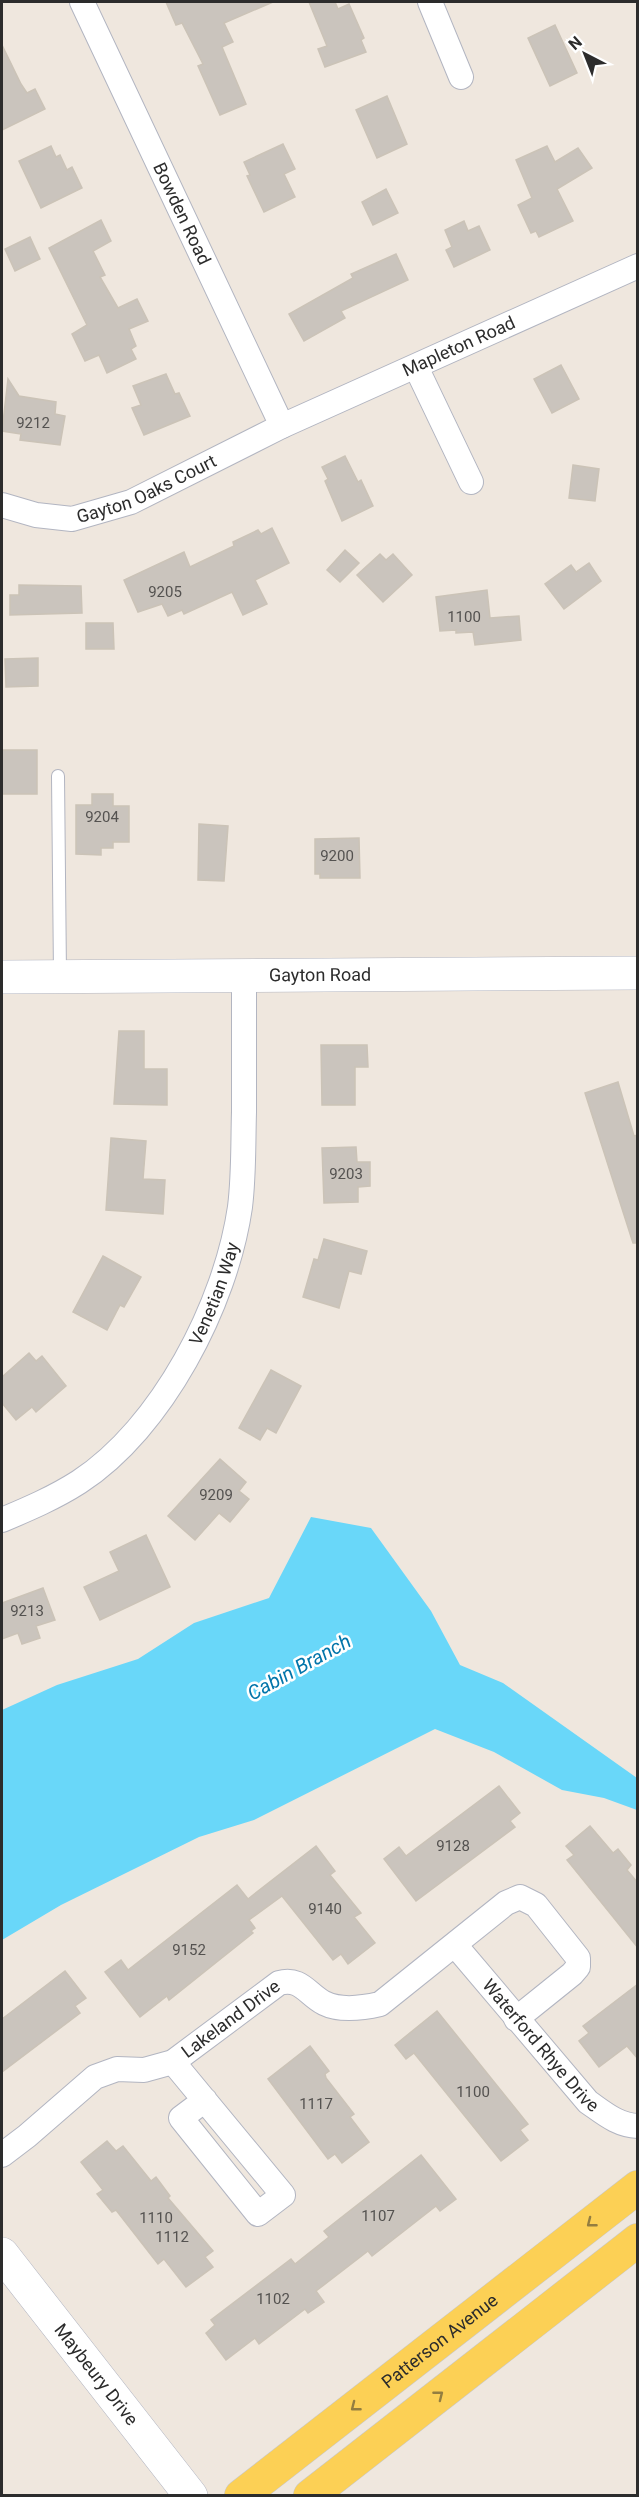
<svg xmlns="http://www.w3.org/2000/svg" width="639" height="2497" font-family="Roboto,sans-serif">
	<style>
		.water { fill: #69d7f9 }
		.building { fill: #cac4bd; stroke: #cbc3b7; stroke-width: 1.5 }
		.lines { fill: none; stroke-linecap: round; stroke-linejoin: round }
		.lane-casing { stroke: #b2b5c1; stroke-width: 14 }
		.street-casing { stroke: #b2b5c1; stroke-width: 26 }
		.secondary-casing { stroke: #b2b5c1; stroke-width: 34 }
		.primary-casing { stroke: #c8c8c8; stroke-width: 34 }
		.lane { stroke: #fff; stroke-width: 12 }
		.street { stroke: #fff; stroke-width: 24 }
		.secondary { stroke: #fff; stroke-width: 33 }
		.primary { stroke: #fcd055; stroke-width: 33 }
		.oneway { stroke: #947e40 }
		.labels { text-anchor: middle; stroke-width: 5; stroke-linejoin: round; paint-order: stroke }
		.number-label { font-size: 15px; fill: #545250 }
		.street-label { font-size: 18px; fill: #2c2c2c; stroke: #fff }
		.water-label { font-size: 20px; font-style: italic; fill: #0275aa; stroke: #fff }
	</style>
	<rect width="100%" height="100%" fill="#efe7de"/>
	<!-- water -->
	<polygon class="water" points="311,1517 371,1528 431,1611 460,1665 503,1683 637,1778 637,1810 604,1798 562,1790 494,1752 435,1729 254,1820 199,1837 61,1905 2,1940 2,1710 57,1685 138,1659 194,1623 269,1598"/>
	<!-- building -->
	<g class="building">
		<polygon points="166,2 273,2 224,23 233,42 222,47 246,104 220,115 198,66 203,64 182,23 176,25"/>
		<polygon points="309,2 335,2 338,9 349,4 364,38 361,40 366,52 325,67 318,49 327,46"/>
		<polygon points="555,25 577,73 550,86 528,38"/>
		<polygon points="2,45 21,84 27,93 35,89 45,109 2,130"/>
		<polygon points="387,96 407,144 377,158 356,110"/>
		<polygon points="283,144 295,169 284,174 295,197 264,212 247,176 250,175 244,162"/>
		<polygon points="51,146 56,157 60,155 67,170 72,167 82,188 41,208 19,161"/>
		<polygon points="547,146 555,162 578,148 592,168 557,189 573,221 539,237 536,231 531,233 518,205 532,198 516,160"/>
		<polygon points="386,189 398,213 373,225 362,202"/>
		<polygon points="101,220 111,241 93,251 105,275 100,277 118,308 137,299 148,321 129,329 136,346 131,349 136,359 107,373 99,355 85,361 72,334 87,325 49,248"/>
		<polygon points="464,221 468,231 479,226 490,250 454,267 446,250 452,247 445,230"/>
		<polygon points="30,237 40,259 15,271 5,249"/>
		<polygon points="396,254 408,280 341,311 345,318 304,341 289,314 353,278 351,274"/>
		<polygon points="561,365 579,399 552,413 534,379"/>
		<polygon points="166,374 175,394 179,393 190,416 144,435 132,408 141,405 133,386"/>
		<polygon points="8,379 19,396 56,402 55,414 65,416 60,445 20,440 21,434 2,431"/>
		<polygon points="345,456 358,482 361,480 373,506 342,521 325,481 328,479 322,467"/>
		<polygon points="573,465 599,469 595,501 569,498"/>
		<polygon points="272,528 289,563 255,580 267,604 243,615 232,592 184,614 182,610 168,616 162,604 138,612 124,580 184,552 190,567 234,546 233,542 258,530 261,534"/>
		<polygon points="345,550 359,563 340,582 327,570"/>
		<polygon points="380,554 386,560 393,554 412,575 383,602 357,575"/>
		<polygon points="589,563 601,581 564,609 545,584 571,565 576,572"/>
		<polygon points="19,585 81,586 82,613 10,615 10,595 19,595"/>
		<polygon points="487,590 490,618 519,616 521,640 475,645 473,632 456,633 456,630 440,631 436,597"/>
		<polygon points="86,623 113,623 114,649 86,649"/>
		<polygon points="38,658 38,686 6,687 5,659"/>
		<rect x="2" y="750" width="35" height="44"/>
		<polygon points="92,794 113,794 113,806 129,806 129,842 113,842 113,848 101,848 101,855 76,854 76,805 92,805"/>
		<polygon points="199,824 228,826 224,881 198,880"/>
		<polygon points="359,838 360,878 320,878 320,874 315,874 315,839"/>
		<polygon points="119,1031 144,1031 144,1069 167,1069 167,1105 114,1104"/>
		<polygon points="321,1045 367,1045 368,1067 355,1067 355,1105 322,1105"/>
		<polygon points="618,1082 634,1136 638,1135 638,1243 633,1243 585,1093"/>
		<polygon points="111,1138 146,1141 143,1179 165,1180 163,1214 106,1210"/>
		<polygon points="356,1147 357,1162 370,1162 370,1186 358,1187 358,1202 324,1203 322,1148"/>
		<polygon points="324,1239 367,1251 361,1274 349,1271 339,1308 303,1297 314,1259 318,1260"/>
		<polygon points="103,1256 141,1277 124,1307 120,1305 107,1330 73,1312"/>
		<polygon points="29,1353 36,1361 42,1356 66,1386 36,1412 32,1407 16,1420 2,1403 2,1377"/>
		<polygon points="271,1370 301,1386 276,1433 267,1428 260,1440 239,1428"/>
		<polygon points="220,1459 246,1482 239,1491 249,1499 230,1522 219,1513 195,1540 168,1516"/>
		<polygon points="146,1535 170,1587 100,1620 84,1587 119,1571 110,1552"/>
		<polygon points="43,1588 55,1620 36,1626 40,1638 22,1644 18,1633 2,1639 2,1603"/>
		<polygon points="499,1786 520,1813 510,1821 515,1827 416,1901 384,1859 399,1847 406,1856"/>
		<polygon points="590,1826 613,1853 618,1849 631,1865 627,1870 638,1883 638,1948 567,1860 574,1855 566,1846"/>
		<polygon points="316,1846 335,1871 330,1875 361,1913 354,1917 375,1943 348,1964 341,1954 333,1960 282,1896 249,1920 255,1928 251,1931 253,1933 169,2000 167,1996 140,2017 105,1972 121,1960 128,1970 237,1885 248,1899"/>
		<polygon points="65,1971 86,1998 75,2006 80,2013 2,2072 2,2019"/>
		<polygon points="638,1984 638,2059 627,2046 599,2067 579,2041 589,2033 583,2026"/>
		<polygon points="437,2011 528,2124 520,2130 528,2140 501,2161 414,2053 406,2059 395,2045"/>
		<polygon points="310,2046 329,2071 325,2074 326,2078 354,2114 350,2117 369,2142 342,2163 335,2154 328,2159 268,2079"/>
		<polygon points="107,2141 116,2151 123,2146 151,2181 156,2177 170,2196 168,2198 213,2251 205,2257 213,2267 186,2287 164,2259 158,2264 116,2210 112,2212 97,2194 103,2190 81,2162"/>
		<polygon points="421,2155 456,2199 440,2211 436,2206 372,2256 368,2251 316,2291 324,2302 308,2313 305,2309 259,2344 255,2338 226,2360 206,2333 215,2325 211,2320 291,2259 295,2264 329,2237 324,2231"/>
	</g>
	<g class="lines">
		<defs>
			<polyline id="lane" points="58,776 60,975"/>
			<g id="street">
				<path id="s1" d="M82,2L282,426"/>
				<polyline points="430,2 461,77"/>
				<polyline points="416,367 471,482"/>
				<path id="s2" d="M2,505L36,515L72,519L131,502L282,426L638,266"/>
				<path id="s3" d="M2,1520C28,1509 54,1498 79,1482C162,1428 226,1304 240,1207C244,1175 243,1144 244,1112C244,1066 244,1021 244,976"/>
				<path id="s4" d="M455,1945L588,2102C604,2113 617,2125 638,2126"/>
				<polyline points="173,2062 283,2195 258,2214 181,2118 205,2100"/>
				<path id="s5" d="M2,2155L27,2136L95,2077L117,2069L144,2070L173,2062L279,1983C301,1977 307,1994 324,2003C340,2011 363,2008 380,2004L506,1903L520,1897L536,1905L578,1958V1967L572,1974L516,2019"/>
			</g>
			<g id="secondary">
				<path id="s6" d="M2,977L638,973"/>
				<path id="s7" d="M2,2254L191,2496"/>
			</g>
			<g id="primary">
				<path id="s8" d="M241,2496L638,2187"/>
				<polyline points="310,2496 638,2240"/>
			</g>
		</defs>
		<!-- lane casing -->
		<use href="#lane" class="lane-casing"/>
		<!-- street casing -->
		<use href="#street" class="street-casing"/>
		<!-- secondary casing -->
		<use href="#secondary" class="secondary-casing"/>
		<!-- primary casing -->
		<use href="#primary" class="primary-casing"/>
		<!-- lane -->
		<use href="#lane" class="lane"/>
		<!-- street -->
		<use href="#street" class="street"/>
		<!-- secondary -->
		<use href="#secondary" class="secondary"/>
		<!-- primary -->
		<use href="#primary" class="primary"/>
	</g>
	<!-- one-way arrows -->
	<defs><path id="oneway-chevron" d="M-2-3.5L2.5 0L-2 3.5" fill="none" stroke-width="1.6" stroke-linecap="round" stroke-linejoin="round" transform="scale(1.5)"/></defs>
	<g class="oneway">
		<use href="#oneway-chevron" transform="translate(591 2223) rotate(142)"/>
		<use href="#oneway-chevron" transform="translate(439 2395) rotate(-38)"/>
		<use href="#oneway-chevron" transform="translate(355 2407) rotate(142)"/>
	</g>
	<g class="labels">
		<!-- number labels -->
		<g class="number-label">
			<text x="33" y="428">9212</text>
			<text x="165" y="597">9205</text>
			<text x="464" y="622">1100</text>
			<text x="102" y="822">9204</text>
			<text x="337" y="861">9200</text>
			<text x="346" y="1179">9203</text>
			<text x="216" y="1500">9209</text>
			<text x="27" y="1616">9213</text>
			<text x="453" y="1851">9128</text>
			<text x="325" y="1914">9140</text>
			<text x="189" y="1955">9152</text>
			<text x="473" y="2097">1100</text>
			<text x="316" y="2109">1117</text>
			<text x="378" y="2221">1107</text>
			<text x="156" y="2223">1110</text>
			<text x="172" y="2242">1112</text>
			<text x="273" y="2304">1102</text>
		</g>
		<!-- street labels -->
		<g class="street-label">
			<text dy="6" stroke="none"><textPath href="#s1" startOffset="234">Bowden Road</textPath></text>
			<text dy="6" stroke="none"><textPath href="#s2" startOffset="496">Mapleton Road</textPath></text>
			<text dy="6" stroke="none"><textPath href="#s2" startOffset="152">Gayton Oaks Court</textPath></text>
			<text dy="6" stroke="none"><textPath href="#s6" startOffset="318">Gayton Road</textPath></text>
			<text dy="6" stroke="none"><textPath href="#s3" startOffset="322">Venetian Way</textPath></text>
			<text dy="6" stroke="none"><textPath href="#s5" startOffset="274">Lakeland Drive</textPath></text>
			<text dy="6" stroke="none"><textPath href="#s4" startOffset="132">Waterford Rhye Drive</textPath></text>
			<text dy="6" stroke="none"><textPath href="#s8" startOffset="252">Patterson Avenue</textPath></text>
			<text dy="6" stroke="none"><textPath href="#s7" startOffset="153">Maybeury Drive</textPath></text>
		</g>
		<!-- water labels -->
		<g class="water-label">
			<text transform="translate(299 1667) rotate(-29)" y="7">Cabin Branch</text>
		</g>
	</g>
	<!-- border -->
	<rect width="639" height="2497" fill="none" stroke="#2c2c2c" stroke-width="6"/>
	<!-- north arrow -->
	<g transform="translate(585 54) rotate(318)" stroke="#ffffff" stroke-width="4.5" paint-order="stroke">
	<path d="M0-4.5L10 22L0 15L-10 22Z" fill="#2c2c2c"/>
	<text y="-9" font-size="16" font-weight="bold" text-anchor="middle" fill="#2c2c2c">N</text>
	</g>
</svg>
